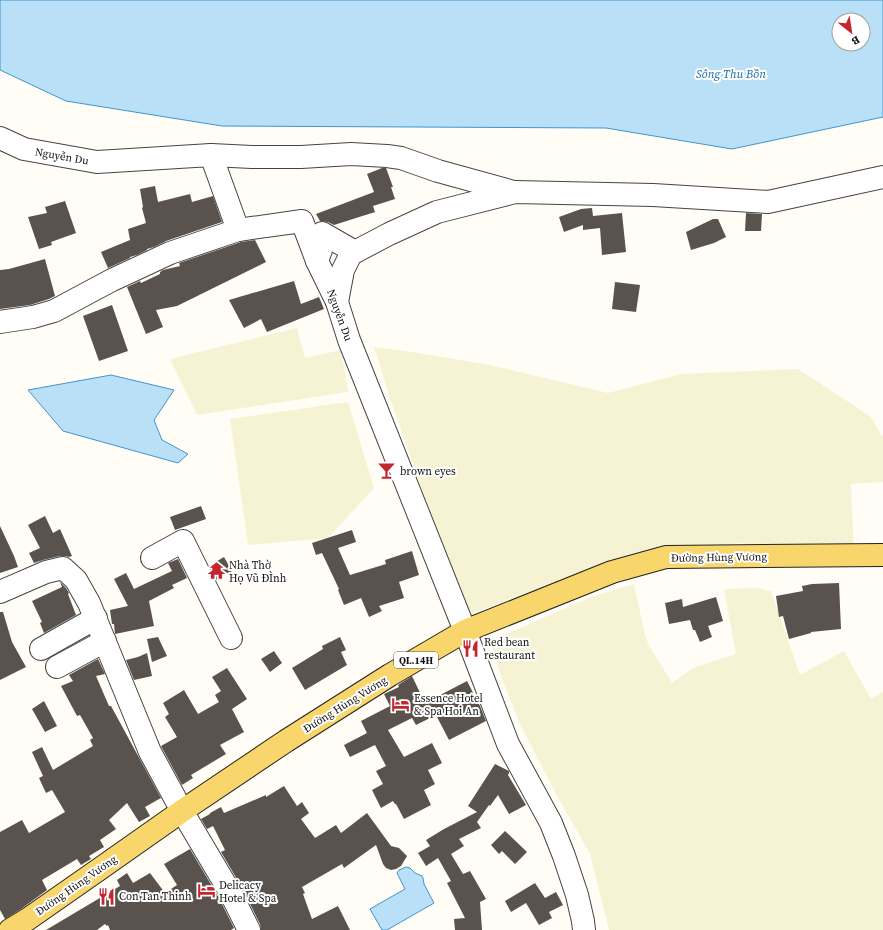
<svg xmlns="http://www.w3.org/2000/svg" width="883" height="930" font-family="'Source Serif 4',serif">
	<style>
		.farmland { fill: #f6f3d4 }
		.water { fill: #b9e0f7; stroke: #3f96cf; fill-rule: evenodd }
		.building { fill: #5a524d }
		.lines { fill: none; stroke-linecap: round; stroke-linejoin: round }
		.minor-casing { stroke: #444; stroke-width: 24 }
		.major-casing { stroke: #222; stroke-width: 24 }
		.minor { stroke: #fff; stroke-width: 22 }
		.major { stroke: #f9d66b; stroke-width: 22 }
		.labels { text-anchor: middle; stroke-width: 4; stroke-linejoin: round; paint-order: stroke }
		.shield { fill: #fff; stroke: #585858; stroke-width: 1 }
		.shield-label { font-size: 10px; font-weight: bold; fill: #111 }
		.street-label { font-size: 11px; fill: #111; stroke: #fff }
		.poi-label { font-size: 11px; fill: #111; stroke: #fff; text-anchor: start }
		.water-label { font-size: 12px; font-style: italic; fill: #1768a6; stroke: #fff }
	</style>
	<rect width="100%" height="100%" fill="#fffdf5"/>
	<!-- farmland -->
	<g class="farmland">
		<polygon points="297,328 305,358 341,350 348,392 197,415 170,359"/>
		<polygon points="374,347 406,351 490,365 608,393 681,374 798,369 870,416 883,437 883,482 851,484 854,553 739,543 622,557 466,616 390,398"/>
		<polygon points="348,402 374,488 328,538 248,545 230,419"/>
		<polygon points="634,584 645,635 649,646 672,683 693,668 736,654 724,589 756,588 771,591 800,675 844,651 871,699 883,692 883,930 609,930 590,854 555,792 519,722 501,676 490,641 591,597"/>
	</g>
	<!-- water -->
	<g class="water">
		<path d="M0,0H883V117L732,149L606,128L222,126L66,101L0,70ZM839,20H863V44H839Z"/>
		<polygon points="111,375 174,390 154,420 162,440 188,454 178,463 63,431 28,390"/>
		<polygon points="406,867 410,868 415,873 422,876 423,878 424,884 434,903 387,930 382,930 370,909 405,889 397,873 399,870"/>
	</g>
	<!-- building -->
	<g class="building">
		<polygon points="382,168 386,168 393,187 391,187 395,199 373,206 375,212 334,225 328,222 320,221 316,214 374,192 367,174"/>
		<polygon points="155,186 158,202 190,194 192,202 213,196 222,222 166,241 154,247 147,249 147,250 137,255 130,257 130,258 108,268 101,252 130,240 128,229 146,223 142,208 143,207 140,189"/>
		<polygon points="65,201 76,233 51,242 52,245 39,249 28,217 47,213 45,207"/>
		<polygon points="592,208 593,216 622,213 626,252 602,255 600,228 583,230 583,225 564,232 559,217 581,209"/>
		<polygon points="746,213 762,214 761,231 745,231"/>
		<polygon points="713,219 718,219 726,237 714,243 691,250 686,232"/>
		<polygon points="255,240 266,262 177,306 156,310 163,327 146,334 127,287 140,281 141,283 160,274 160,272 163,270 180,266 179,263 241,242"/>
		<polygon points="45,259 55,296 49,299 30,305 0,309 0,270 9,269"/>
		<polygon points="294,281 301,304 319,297 324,309 267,332 261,319 244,328 229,300"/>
		<polygon points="615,282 640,285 636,312 612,309"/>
		<polygon points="112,305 128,351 99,361 83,316"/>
		<polygon points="201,506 206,519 175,530 170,517"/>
		<polygon points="45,516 53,533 60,529 72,556 69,557 66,556 60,556 43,560 34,563 29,553 40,548 28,525"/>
		<polygon points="0,526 14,556 18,567 0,573"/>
		<polygon points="352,530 356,542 338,548 350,575 386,564 385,560 412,551 419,575 399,582 404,598 379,606 382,611 369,617 361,598 344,605 338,590 339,589 322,553 316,555 312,543"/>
		<polygon points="224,557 232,571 216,580 209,566"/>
		<polygon points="178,559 187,578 172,585 174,588 149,601 154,626 115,634 114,624 112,624 110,610 128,606 114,579 126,573 134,589 172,571 168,563"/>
		<polygon points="60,582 66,588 69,593 68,594 76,615 44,633 40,623 42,622 32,601 62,587"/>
		<polygon points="839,583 841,629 811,632 811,633 789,639 783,616 779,617 776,596 803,591 802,586 812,584"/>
		<polygon points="716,597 723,621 708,626 712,637 700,642 695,630 693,630 690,620 669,624 665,603 682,599 683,607"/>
		<polygon points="0,612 3,612 12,642 26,667 0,680"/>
		<polygon points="158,637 167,656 152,662 147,639"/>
		<polygon points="340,637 346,650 341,652 347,665 305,690 292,668 323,649 322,646"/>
		<polygon points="274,651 282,663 270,672 261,659"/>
		<polygon points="147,653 152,676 134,680 126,660 138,657"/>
		<polygon points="98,659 105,674 96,676 109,706 111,706 161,798 145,807 150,816 139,822 127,803 109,820 116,829 100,840 104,847 89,856 91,859 81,865 77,859 42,880 47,890 21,909 5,919 0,910 0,832 22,820 29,833 65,812 52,790 46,793 39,778 43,776 32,752 42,747 53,770 93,746 90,740 93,738 80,715 77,716 61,686 73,681 69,675"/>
		<polygon points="227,668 247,699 232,709 244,732 220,745 226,754 191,775 193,778 182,785 161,746 177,737 165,717 169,714 163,703 184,690 198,714 219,702 215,695 221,691 212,677"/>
		<polygon points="412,676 425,703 467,681 480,706 486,721 449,740 436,715 416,725 412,718 388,730 404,757 432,743 442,763 428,770 435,784 424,790 431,805 404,819 396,804 395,804 393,801 381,808 372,790 383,784 376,771 386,766 375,745 350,757 344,745 367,733 361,721 390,706 384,694 399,687 398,685"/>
		<polygon points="44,701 57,726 45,732 32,709"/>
		<polygon points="495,764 509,771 509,773 508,775 526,805 509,814 498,795 490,806 489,805 477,822 481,828 459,839 464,846 451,854 463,874 470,871 486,899 480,902 482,930 455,930 454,919 465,918 447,883 451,881 438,858 426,866 418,853 430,846 426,840 444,829 477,812 468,806"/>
		<polygon points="284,786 297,806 302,802 309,813 301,819 315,838 336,825 341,833 367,813 391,846 399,848 407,856 401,866 396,869 391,870 386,868 383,864 376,845 344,868 342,864 302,887 305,893 303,894 312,919 338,906 350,930 261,930 260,924 241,886 221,852 225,850 213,826 207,829 201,819 210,814 210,813 221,807 224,813 266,795 266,797"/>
		<polygon points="505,831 527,852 515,864 502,851 499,854 491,845"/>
		<polygon points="190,849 219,898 234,928 231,930 110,930 108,925 107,926 105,924 97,930 46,930 120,886 117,880 127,873 133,883 150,873 165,893 177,885 164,864"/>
		<polygon points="535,883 545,898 556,892 563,905 549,912 552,918 539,925 526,903 511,912 505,901"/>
	</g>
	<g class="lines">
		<defs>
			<g id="minor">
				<polyline points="0,138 24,149 97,162 211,155 238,230 302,221 317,261 337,302 349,340 465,631 508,744 551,823 564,856 577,895 583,921 584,930"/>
				<polyline points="211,155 252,157 301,157 351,154 387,156 401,158 438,171 514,192"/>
				<polyline points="317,261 321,250 322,233 355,252"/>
				<polyline points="337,302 343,270 351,254 389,234 437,212 515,192 653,195 768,202 883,177"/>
				<polyline points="0,322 33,317 54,311 112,280 170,253 238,230"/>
				<polyline points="152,558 183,541 231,638"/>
				<polyline points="0,592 46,572 63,568 76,580 89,603 150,752 182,811 230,892 249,930"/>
				<polyline points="41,649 96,618"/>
				<polyline points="57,667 105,641"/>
			</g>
			<polyline id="major" points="10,930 28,919 101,868 182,811 286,741 390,675 465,631 612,572 666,557 883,555"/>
		</defs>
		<!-- minor casing -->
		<use href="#minor" class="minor-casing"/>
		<!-- major casing -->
		<use href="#major" class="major-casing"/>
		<!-- minor -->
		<use href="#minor" class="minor"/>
		<!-- major -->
		<use href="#major" class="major"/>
	</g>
	<!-- icons -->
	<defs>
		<symbol id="bar-bare" viewBox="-9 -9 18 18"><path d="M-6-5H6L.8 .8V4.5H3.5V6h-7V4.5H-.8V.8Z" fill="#c4262e" stroke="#fff" stroke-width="2.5" paint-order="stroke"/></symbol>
		<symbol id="temple-bare" viewBox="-9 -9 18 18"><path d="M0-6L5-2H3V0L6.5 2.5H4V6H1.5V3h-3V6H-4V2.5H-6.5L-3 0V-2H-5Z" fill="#c4262e" stroke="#fff" stroke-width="2.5" paint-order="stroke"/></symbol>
		<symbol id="restaurant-bare" viewBox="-9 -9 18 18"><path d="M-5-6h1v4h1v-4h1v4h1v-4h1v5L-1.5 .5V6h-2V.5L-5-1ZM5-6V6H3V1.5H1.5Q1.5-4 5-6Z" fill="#c4262e" stroke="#fff" stroke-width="2.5" paint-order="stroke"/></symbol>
		<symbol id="hotel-bare" viewBox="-9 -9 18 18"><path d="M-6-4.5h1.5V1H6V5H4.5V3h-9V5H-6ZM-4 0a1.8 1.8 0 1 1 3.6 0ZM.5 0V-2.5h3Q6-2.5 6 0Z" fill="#c4262e" stroke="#fff" stroke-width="2.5" paint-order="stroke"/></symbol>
	</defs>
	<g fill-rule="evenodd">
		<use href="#bar-bare" x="374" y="458" width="25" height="25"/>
		<use href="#temple-bare" x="204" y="558" width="25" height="25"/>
		<use href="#restaurant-bare" x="458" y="636" width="25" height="25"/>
		<use href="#hotel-bare" x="388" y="692" width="25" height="25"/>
		<use href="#hotel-bare" x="194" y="878" width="25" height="25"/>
		<use href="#restaurant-bare" x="94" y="884" width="25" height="25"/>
	</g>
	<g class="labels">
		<!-- shield labels -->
		<rect class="shield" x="394" y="652" width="44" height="16" rx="3"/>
		<g class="shield-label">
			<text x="416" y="664">QL.14H</text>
		</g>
		<!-- street labels -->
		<g class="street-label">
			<text transform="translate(62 156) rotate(10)" y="4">Nguyễn Du</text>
			<text transform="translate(340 315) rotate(70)" y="4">Nguyễn Du</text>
			<text transform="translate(719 557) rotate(-1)" y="4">Đường Hùng Vương</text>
			<text transform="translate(345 704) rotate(-32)" y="4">Đường Hùng Vương</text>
			<text transform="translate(76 885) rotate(-35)" y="4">Đường Hùng Vương</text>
		</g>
		<!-- poi labels -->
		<g class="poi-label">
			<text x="400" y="475">brown eyes</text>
			<text x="229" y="569">Nhà Thờ<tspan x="229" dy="13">Họ Vũ ĐÌnh</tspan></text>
			<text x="484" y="646">Red bean<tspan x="484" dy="13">restaurant</tspan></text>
			<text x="414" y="702">Essence Hotel<tspan x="414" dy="13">&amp; Spa Hoi An</tspan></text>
			<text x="219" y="889">Delicacy<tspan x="219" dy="13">Hotel &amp; Spa</tspan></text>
			<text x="119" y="900">Con Tan Thinh</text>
		</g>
		<!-- water labels -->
		<g class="water-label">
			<text x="731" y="78">Sông Thu Bồn</text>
		</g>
	</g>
	<!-- north arrow -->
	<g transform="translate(851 32) rotate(150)"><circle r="19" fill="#ffffff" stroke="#a0a0a0"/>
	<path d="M0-3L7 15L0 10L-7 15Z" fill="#c4262e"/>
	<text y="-6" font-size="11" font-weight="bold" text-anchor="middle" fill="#111111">B</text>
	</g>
</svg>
